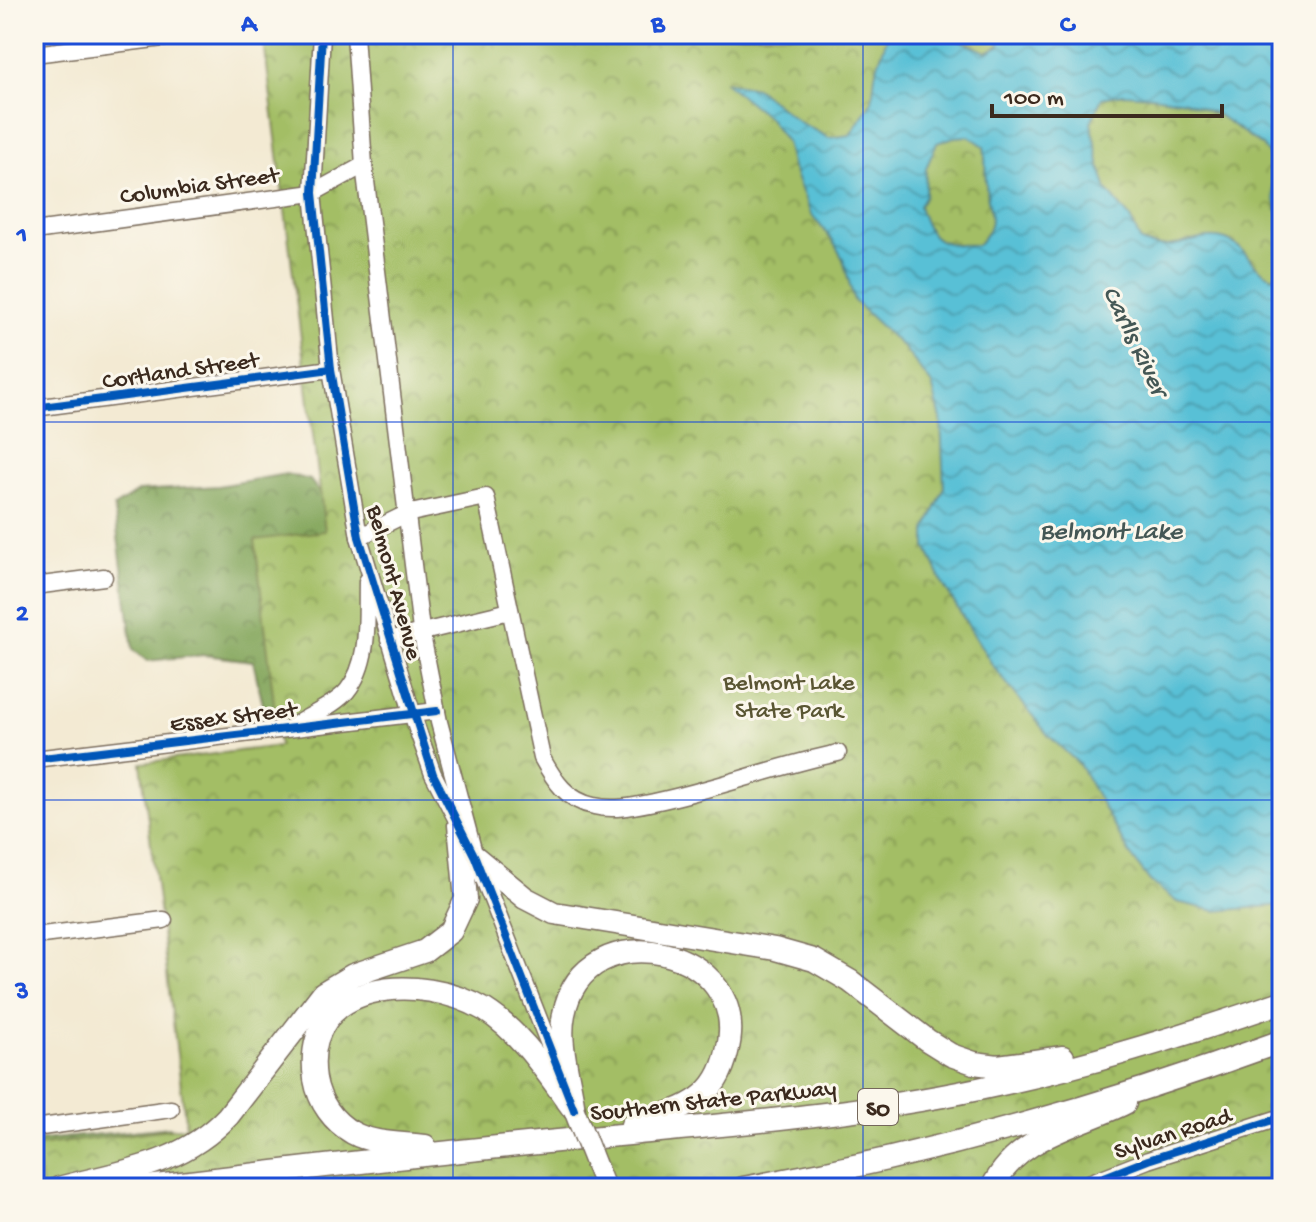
<svg xmlns="http://www.w3.org/2000/svg" width="1316" height="1222" font-family="'Gochi Hand',sans-serif">
	<style>
		.forest { fill: url(#forest-crowns); stroke: #5e683c; stroke-width: 2 }
		.park { fill: url(#park-crowns); stroke: #6f7442; stroke-width: 2 }
		.water { fill: url(#water-waves); stroke: #4a757a; stroke-width: 2; fill-rule: evenodd }
		.lines { fill: none; stroke-linecap: round; stroke-linejoin: round }
		.minor-casing { stroke: #7b6d5d; stroke-width: 19 }
		.highway-casing { stroke: #7b6d5d; stroke-width: 25 }
		.minor { stroke: #fff; stroke-width: 16 }
		.highway { stroke: #fff; stroke-width: 22 }
		.major-bridge-casing { stroke: #7b6d5d; stroke-width: 23; stroke-linecap: butt }
		.major-bridge { stroke: #fff; stroke-width: 20 }
		.cycleway-casing { stroke: #fbf7ec; stroke-width: 13 }
		.cycleway { stroke: #0057b8; stroke-width: 8 }
		.grid { fill: none; stroke: #1d4ed8; stroke-width: 2; stroke-opacity: 0.55 }
		.labels { text-anchor: middle; stroke-width: 6; stroke-linejoin: round; paint-order: stroke }
		.shield { fill: #fbf7ec; stroke: #75685c; stroke-width: 2 }
		.shield-label { font-size: 22px; font-weight: bold; fill: #3b2a1e }
		.street-label { font-size: 24px; fill: #3b2a1e; stroke: #fbf7ec }
		.park-label { font-size: 24px; fill: #5a5633; stroke: #fbf7ec }
		.water-label { font-size: 26px; font-style: italic; fill: #445755; stroke: #fbf7ec }
		.neatline { fill: none; stroke: #1d4ed8; stroke-width: 3 }
		.grid-label { font-size: 26px; text-anchor: middle; font-weight: bold; fill: #1d4ed8 }
	</style>
	<defs>
		<pattern id="forest-crowns" width="20" height="18" patternUnits="userSpaceOnUse" patternTransform="scale(2)"><rect width="20" height="18" fill="#82a55a"/><path d="M2 6a3 3 0 1 1 6 0M12 15a3 3 0 1 1 6 0" fill="none" stroke="#6c874a"/></pattern>
		<pattern id="park-crowns" width="20" height="18" patternUnits="userSpaceOnUse" patternTransform="scale(2)"><rect width="20" height="18" fill="#a3be65"/><path d="M2 6a3 3 0 1 1 6 0M12 15a3 3 0 1 1 6 0" fill="none" stroke="#869b53"/></pattern>
		<pattern id="water-waves" width="16" height="10" patternUnits="userSpaceOnUse" patternTransform="scale(2)"><rect width="16" height="10" fill="#59c0d6"/><path d="M0 5q4-4 8 0t8 0" fill="none" stroke="#4b9cad"/></pattern>
	</defs>
	<rect width="100%" height="100%" fill="#fbf7ec"/>
	<filter id="ink" filterUnits="userSpaceOnUse"><feTurbulence type="fractalNoise" baseFrequency=".0125" numOctaves="2"/><feDisplacementMap in="SourceGraphic" scale="16" xChannelSelector="R" yChannelSelector="G"/><feConvolveMatrix kernelMatrix="1 2 1 2 8 2 1 2 1" color-interpolation-filters="sRGB"/></filter>
	<filter id="wash" filterUnits="userSpaceOnUse"><feTurbulence type="fractalNoise" baseFrequency=".006" numOctaves="4" result="noise"/><feDisplacementMap in="SourceGraphic" scale="32" xChannelSelector="R" yChannelSelector="G"/><feGaussianBlur stdDeviation="1.8" result="paint"/><feColorMatrix in="noise" values="0 0 0 0 0 0 0 0 0 0 0 0 0 0 0 0 0 1.4 0 .05"/><feComposite in="paint" operator="in"/></filter>
	<g filter="url(#wash)">
		<rect width="100%" height="100%" fill="#f3ead3"/>
		<!-- forest -->
		<g class="forest">
			<polygon points="286,474 310,480 332,509 295,702 264,709 253,661 204,655 147,661 133,649 114,507 139,491 218,486"/>
			<polygon points="170,1127 172,1136 161,1146 34,1163 34,1141"/>
		</g>
		<!-- park -->
		<polygon class="park" points="263,34 1282,34 1282,1188 41,1188 36,1146 186,1127 141,763 279,746 255,540 325,531"/>
		<!-- water -->
		<path class="water" d="M888,34H955L958,39L986,52L999,46L1002,34H1282V224L1274,197L1271,157L1261,145L1218,115L1185,101L1152,96L1124,94L1102,98L1091,122L1100,167L1107,190L1130,218L1141,242C1175,256 1198,230 1226,240C1248,247 1249,268 1273,277L1282,269V905L1216,911L1177,902L1150,881L1129,853L1079,764L1048,735L993,666L944,586L926,547V530L944,489L941,419L932,385L905,349L854,301L843,259L832,240L811,214L792,167L786,142L768,117L724,82L756,88L799,122L829,138L850,135L872,101L875,74ZM969,136L984,146C986,160 985,172 986,185C988,213 1000,222 977,245C940,245 930,243 919,206L925,195L926,168L937,143L954,137Z"/>
	</g>
	<g filter="url(#ink)">
		<g class="lines">
			<defs>
				<g id="minor">
					<polyline points="322,34 313,193 331,369 359,537 416,726 433,774 464,834"/>
					<polyline points="355,34 364,165 421,630 439,722 475,857"/>
					<polyline points="34,54 195,34"/>
					<polyline points="34,231 313,193 364,165"/>
					<polyline points="34,408 331,369"/>
					<path d="M359,537L406,514L486,497L542,758C554,780 567,801 594,806C613,811 635,806 654,802C717,789 776,766 838,753"/>
					<polyline points="34,586 104,577"/>
					<polyline points="389,640 510,611"/>
					<path d="M295,725C311,714 334,706 347,691C371,662 366,615 367,581"/>
					<polyline points="34,759 437,711"/>
					<polyline points="476,859 561,1075"/>
					<polyline points="34,936 164,920"/>
					<polyline points="34,1128 171,1109"/>
					<polyline points="1076,1188 1148,1160 1282,1117"/>
				</g>
				<g id="highway">
					<polyline points="475,857 525,898 554,913 775,949 814,960 850,981 927,1040 951,1055 974,1063 998,1066 1063,1057"/>
					<path d="M573,1104C569,1076 558,1043 564,1014C584,908 755,947 727,1052C723,1070 715,1087 699,1098C680,1112 654,1117 632,1125"/>
					<path d="M425,1146C402,1143 373,1144 353,1133C333,1122 319,1102 315,1079C300,978 422,972 485,1010C523,1034 548,1075 574,1110"/>
					<path d="M59,1188C122,1171 181,1166 228,1116L323,993L353,975L425,951L451,931L466,899L459,825"/>
					<path d="M138,1188C288,1170 438,1152 589,1138C726,1124 863,1115 997,1085C1094,1064 1189,1034 1282,1002"/>
					<path d="M743,1188C926,1156 1108,1105 1282,1041"/>
					<path d="M992,1188C1018,1135 1077,1127 1125,1103"/>
				</g>
			</defs>
			<!-- minor casing -->
			<use href="#minor" class="minor-casing"/>
			<!-- highway casing -->
			<use href="#highway" class="highway-casing"/>
			<!-- minor -->
			<use href="#minor" class="minor"/>
			<!-- highway -->
			<use href="#highway" class="highway"/>
			<defs>
				<polyline id="major-bridge" points="574,1110 605,1188"/>
			</defs>
			<!-- major-bridge casing -->
			<use href="#major-bridge" class="major-bridge-casing"/>
			<!-- major-bridge -->
			<use href="#major-bridge" class="major-bridge"/>
			<defs>
				<g id="cycleway">
					<polyline points="322,34 313,193 331,369 359,537 433,774 475,857 574,1110"/>
					<polyline points="34,408 331,369"/>
					<polyline points="34,759 437,711"/>
					<polyline points="1076,1188 1148,1160 1282,1117"/>
				</g>
			</defs>
			<!-- cycleway casing -->
			<use href="#cycleway" class="cycleway-casing"/>
			<!-- cycleway -->
			<use href="#cycleway" class="cycleway"/>
		</g>
	</g>
	<!-- grid -->
	<path class="grid" d="M453,34V1188M863,34V1188M34,422H1282M34,800H1282"/>
	<g class="labels">
		<!-- shield labels -->
		<rect class="shield" x="858" y="1089" width="40" height="36" rx="6"/>
		<g class="shield-label">
			<text x="878" y="1115">SO</text>
		</g>
		<!-- street labels -->
		<g class="street-label">
			<text transform="translate(199 184) rotate(-8)" y="8">Columbia Street</text>
			<text transform="translate(180 369) rotate(-8)" y="8">Cortland Street</text>
			<text transform="translate(396 582) rotate(75)" y="8">Belmont Avenue</text>
			<text transform="translate(233 715) rotate(-7)" y="8">Essex Street</text>
			<text transform="translate(713 1099) rotate(-6)" y="8">Southern State Parkway</text>
			<text transform="translate(1172 1132) rotate(-18)" y="8">Sylvan Road</text>
		</g>
		<!-- park labels -->
		<g class="park-label">
			<text x="789" y="689">Belmont Lake<tspan x="789" dy="28">State Park</tspan></text>
		</g>
		<!-- water labels -->
		<g class="water-label">
			<text transform="translate(1137 340) rotate(64)" y="9">Carlls River</text>
			<text x="1111" y="538">Belmont Lake</text>
		</g>
	</g>
	<!-- margin -->
	<rect width="1316" height="1222" fill="none" stroke="#fbf7ec" stroke-width="88"/>
	<!-- scale -->
	<path d="M992 104v12h230v-12" fill="none" stroke="#3b2a1e" stroke-width="4"/>
	<text x="1004" y="104" font-size="24" fill="#3b2a1e" stroke="#fbf7ec" stroke-width="6" paint-order="stroke">100 m</text>
	<rect x="44" y="44" width="1228" height="1134" class="neatline"/>
	<g class="grid-label">
		<text x="249" y="31">A</text>
		<text x="658" y="31">B</text>
		<text x="1067" y="31">C</text>
		<text x="22" y="242">1</text>
		<text x="22" y="620">2</text>
		<text x="22" y="998">3</text>
	</g>
</svg>
